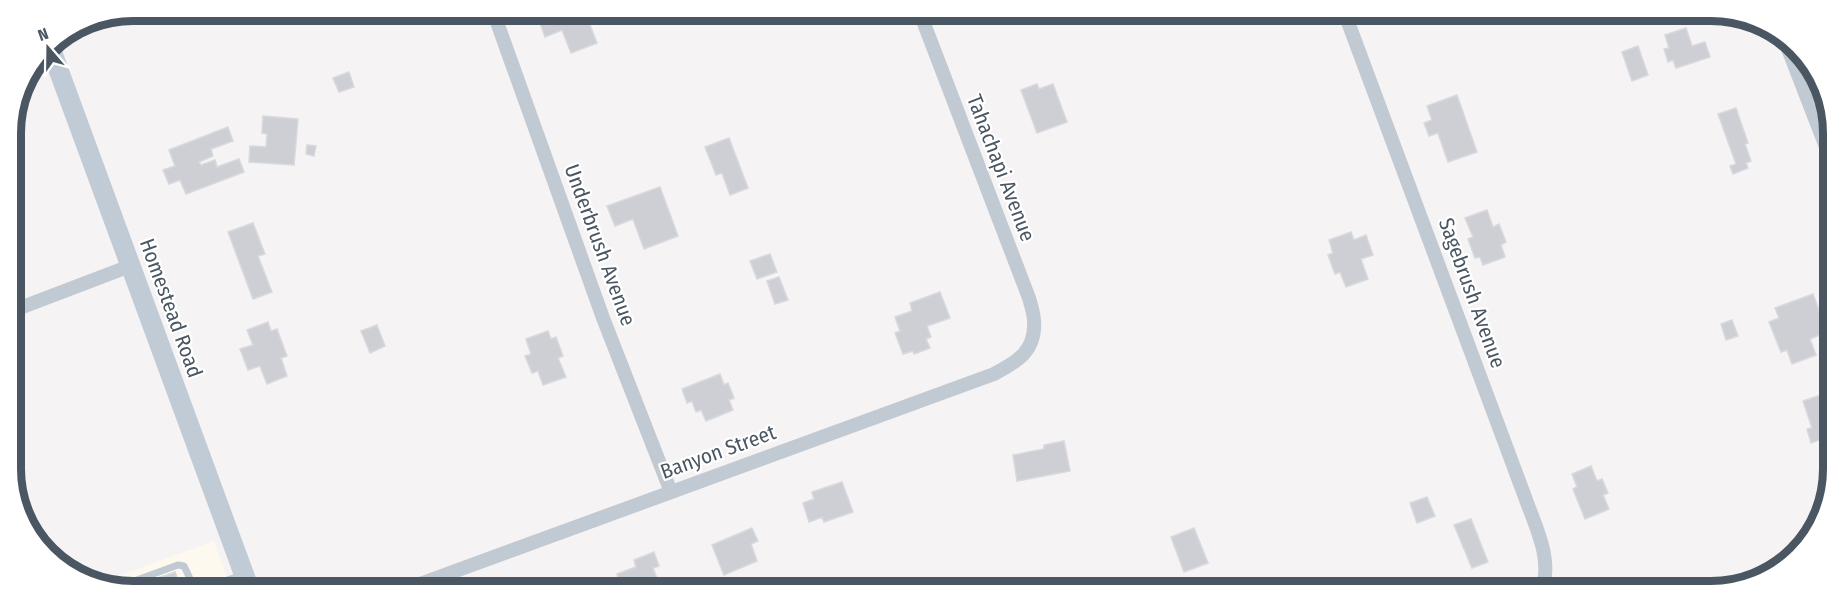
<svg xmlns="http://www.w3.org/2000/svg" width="1844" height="602" font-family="'Fira Sans Condensed',sans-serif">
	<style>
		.commercial { fill: #fdf9ef }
		.building { fill: #cdcfd5; stroke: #d7d9de; stroke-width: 1.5 }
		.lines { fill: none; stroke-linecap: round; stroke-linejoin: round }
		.lane { stroke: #c1cad2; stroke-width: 7 }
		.street { stroke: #c1cad2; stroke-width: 14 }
		.secondary { stroke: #c1cbd6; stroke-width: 20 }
		.labels { text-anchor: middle; stroke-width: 4.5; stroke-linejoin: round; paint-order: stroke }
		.street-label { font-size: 21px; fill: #4a5661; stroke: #fff }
		.rim { fill: none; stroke: #4a5661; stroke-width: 8 }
	</style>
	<rect width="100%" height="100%" fill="#f5f3f3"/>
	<!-- commercial -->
	<polygon class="commercial" points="214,541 231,588 110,587 107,580"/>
	<!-- building -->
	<g class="building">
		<polygon points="550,12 585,12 597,43 571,53 562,30 545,37 540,23 552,18"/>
		<polygon points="1686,28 1692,46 1705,42 1710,57 1676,68 1673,60 1668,62 1664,49 1669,48 1665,35"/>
		<polygon points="1638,46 1648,75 1632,81 1622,52"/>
		<polygon points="349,72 354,87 339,92 333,78"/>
		<polygon points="1037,84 1039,89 1053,84 1067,122 1037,133 1021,90"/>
		<polygon points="1457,95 1477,152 1448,162 1438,133 1429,136 1424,123 1432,120 1427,106"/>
		<polygon points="1736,108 1748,143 1745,144 1751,161 1746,163 1748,168 1733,174 1730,166 1736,164 1718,114"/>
		<polygon points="263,116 298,119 294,165 249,162 250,146 266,147 267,134 262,133"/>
		<polygon points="228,127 233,141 211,149 213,156 199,162 201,165 215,160 217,167 239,159 244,172 186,194 180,180 169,184 163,170 175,166 169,150"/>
		<polygon points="729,138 748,188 730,195 722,173 716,175 705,147"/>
		<polygon points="307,145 316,146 314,156 306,154"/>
		<polygon points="660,187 678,236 644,249 633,219 615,226 607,206"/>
		<polygon points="1487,210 1493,227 1499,224 1506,242 1501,245 1505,257 1483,265 1480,257 1475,258 1468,239 1473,237 1465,218"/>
		<polygon points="253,223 265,254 258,256 272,292 253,299 228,232"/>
		<polygon points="1351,232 1354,240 1366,235 1373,255 1361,259 1368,279 1346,287 1340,272 1335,274 1328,255 1333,253 1329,240"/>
		<polygon points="770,254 777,272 757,279 750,261"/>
		<polygon points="779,277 788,300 775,304 767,281"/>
		<polygon points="940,292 950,318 927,326 931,337 926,339 930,348 914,354 913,351 903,354 895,333 900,331 895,317 912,311 910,303"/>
		<polygon points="1813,294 1827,332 1810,339 1816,355 1792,364 1787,350 1781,352 1769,322 1779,318 1775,308"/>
		<polygon points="1732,320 1738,336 1726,340 1721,324"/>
		<polygon points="268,322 271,331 277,329 287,356 281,358 287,376 267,384 260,366 248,370 240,349 253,345 247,330"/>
		<polygon points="377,325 385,346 370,353 361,331"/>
		<polygon points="548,331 551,339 556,337 563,356 558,358 566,377 543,385 538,371 532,373 525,356 531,354 526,339"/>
		<polygon points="720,374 724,385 728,383 734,398 729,400 733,410 706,421 701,410 696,412 692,401 687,403 682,389"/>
		<polygon points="12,378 18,395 12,398"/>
		<polygon points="1827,393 1830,400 1830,436 1811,443 1807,429 1812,428 1803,401"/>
		<polygon points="1064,441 1070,471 1017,481 1013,455 1044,449 1044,445"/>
		<polygon points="1591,466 1597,481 1602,479 1608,493 1603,495 1609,509 1585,519 1573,489 1577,487 1572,474"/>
		<polygon points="842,482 853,512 824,522 822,517 809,522 803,503 814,499 812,492"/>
		<polygon points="1427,497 1435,516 1417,523 1410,503"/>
		<polygon points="1471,519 1488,562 1472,568 1454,525"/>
		<polygon points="752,528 758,541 751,544 757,561 724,575 712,545"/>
		<polygon points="1194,528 1208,563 1184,572 1171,537"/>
		<polygon points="654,552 659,566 653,568 661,589 622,589 617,574 636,567 634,560"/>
		<polygon points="175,572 181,587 145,587 144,583"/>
	</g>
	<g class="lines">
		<!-- lane -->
		<g class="lane">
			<polyline points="126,584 178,565 184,566 194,587"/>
			<polyline points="207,587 242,575"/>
		</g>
		<!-- street -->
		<g class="street">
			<polyline points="493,11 603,318 671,492"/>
			<path d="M1345,14L1525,497C1535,526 1554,561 1541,591"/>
			<polyline points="1785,41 1831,160"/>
			<polyline points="12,311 130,266"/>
			<path d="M409,588L994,374C1017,362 1036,351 1034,321C1034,314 1031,305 1029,298L920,13"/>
		</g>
		<!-- secondary -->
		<polyline class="secondary" points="49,44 249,588"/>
	</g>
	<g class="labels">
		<!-- street labels -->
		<g class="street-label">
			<text transform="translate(1001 168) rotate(69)" y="7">Tahachapi Avenue</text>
			<text transform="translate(600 245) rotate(70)" y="7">Underbrush Avenue</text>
			<text transform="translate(1472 293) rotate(70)" y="7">Sagebrush Avenue</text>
			<text transform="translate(171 308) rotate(70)" y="7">Homestead Road</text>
			<text transform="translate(718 452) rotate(-20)" y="7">Banyon Street</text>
		</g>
	</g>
	<!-- crop -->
	<path d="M0 0H1844V602H0ZM133 21H1711A112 112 0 0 1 1823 133V469A112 112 0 0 1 1711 581H133A112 112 0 0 1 21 469V133A112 112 0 0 1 133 21Z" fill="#fff" fill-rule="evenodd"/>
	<path class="rim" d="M133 21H1711A112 112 0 0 1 1823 133V469A112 112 0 0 1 1711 581H133A112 112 0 0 1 21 469V133A112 112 0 0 1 133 21Z"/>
	<!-- north arrow -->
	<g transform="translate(48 48) rotate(340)" stroke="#ffffff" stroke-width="4.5" paint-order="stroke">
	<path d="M0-4.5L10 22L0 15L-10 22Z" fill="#4a5661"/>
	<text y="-9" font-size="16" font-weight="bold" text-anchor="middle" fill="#4a5661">N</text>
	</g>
</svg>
